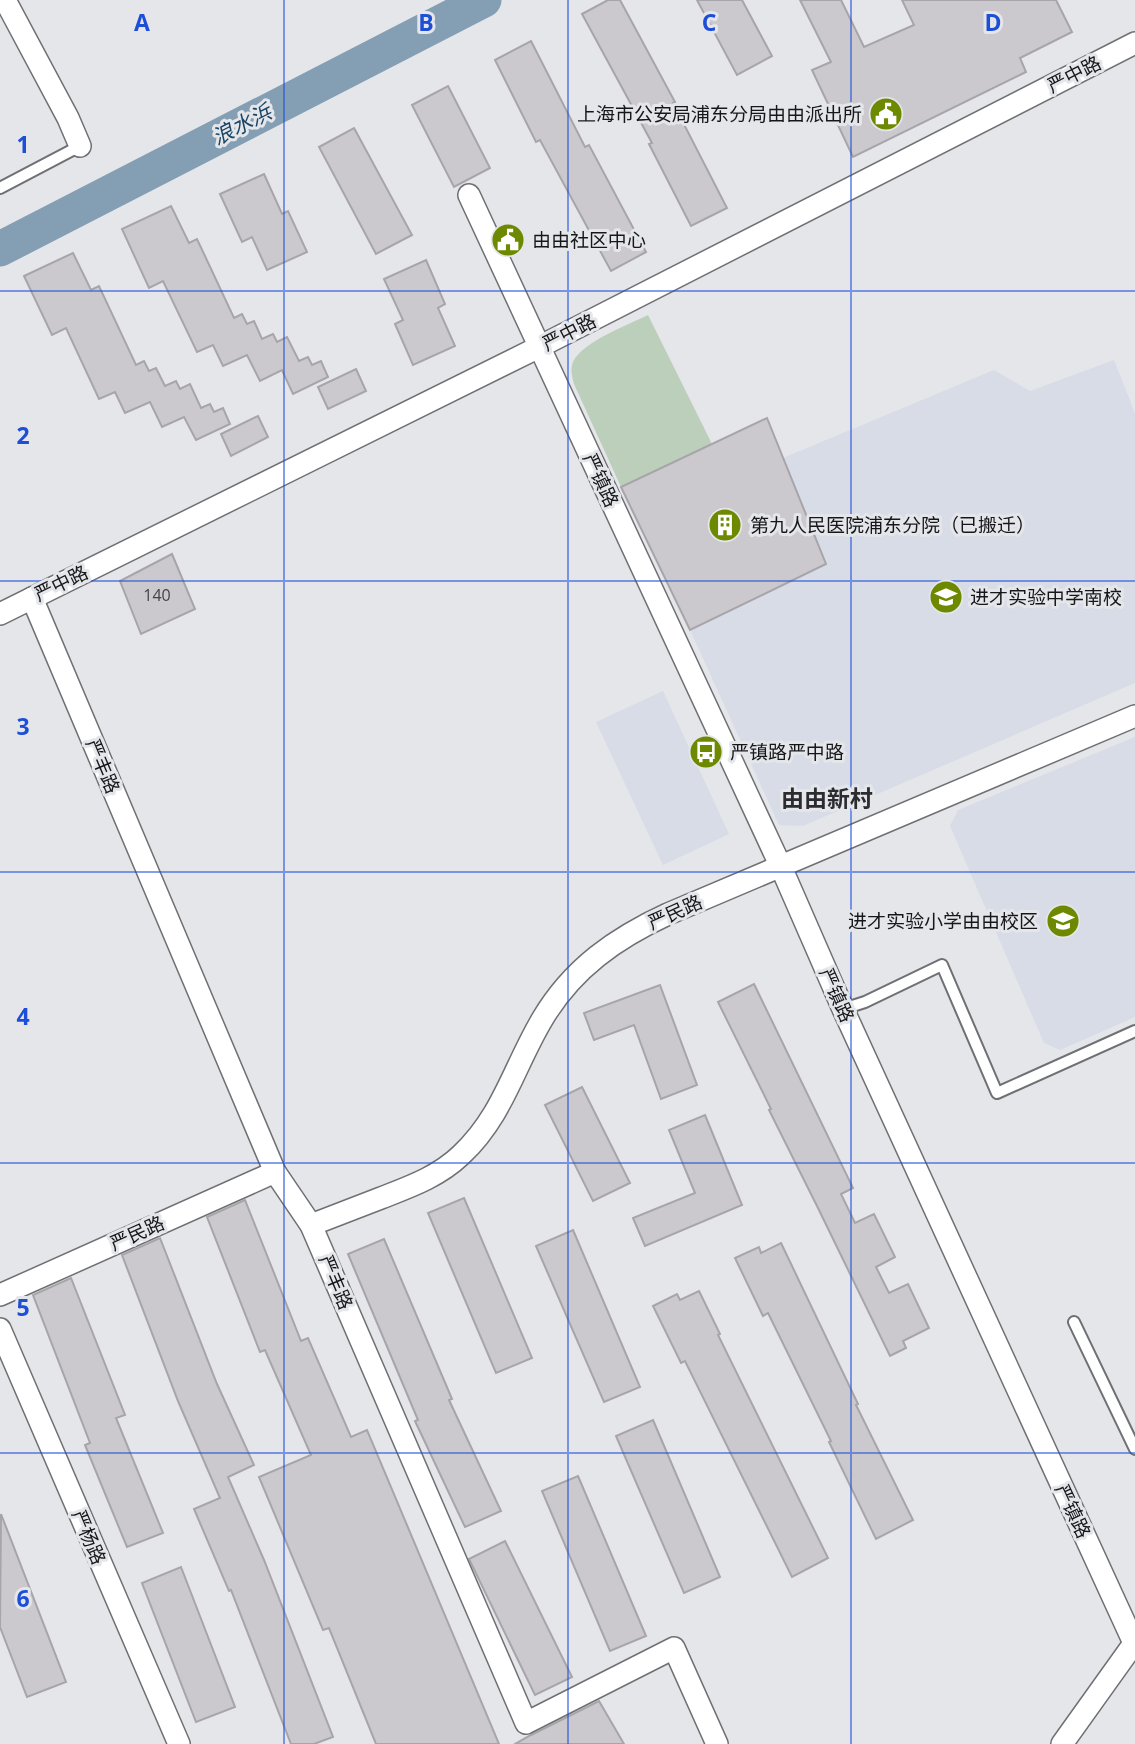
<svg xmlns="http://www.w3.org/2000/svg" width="1135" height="1744" font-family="'Open Sans','Noto Sans SC',sans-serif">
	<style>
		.built { fill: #d8dce7 }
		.green { fill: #bbcfbb }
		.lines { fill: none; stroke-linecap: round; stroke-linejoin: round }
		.river { stroke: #849eb4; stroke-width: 35 }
		.building { fill: #cbc9cd; stroke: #a7a5a9; stroke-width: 2 }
		.lane-casing { stroke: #6f7074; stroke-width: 14 }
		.street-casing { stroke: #6f7074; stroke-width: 24 }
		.lane { stroke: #fff; stroke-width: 10 }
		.street { stroke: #fff; stroke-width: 21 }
		.grid { fill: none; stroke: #1d4ed8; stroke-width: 2; stroke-opacity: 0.55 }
		.labels { text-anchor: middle; stroke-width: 6; stroke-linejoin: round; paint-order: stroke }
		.number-label { font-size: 16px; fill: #434446 }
		.street-label { font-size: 19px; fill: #161719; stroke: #e4e6ea }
		.poi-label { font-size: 19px; fill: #161719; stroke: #e4e6ea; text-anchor: start }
		.water-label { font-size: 21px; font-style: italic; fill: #194566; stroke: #e4e6ea }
		.quarter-label { font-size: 23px; font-weight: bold; fill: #2b2c2f; stroke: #e4e6ea }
		.grid-label { font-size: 23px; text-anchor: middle; font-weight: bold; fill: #1d4ed8; stroke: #e4e6ea; stroke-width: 6; stroke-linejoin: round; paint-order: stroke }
	</style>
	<rect width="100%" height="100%" fill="#e4e6ea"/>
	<!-- built -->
	<g class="built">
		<polygon points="1114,360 1135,413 1135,683 803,826 779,825 690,630 826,564 783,458 994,370 1030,391"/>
		<polygon points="663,691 729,834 663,865 596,722"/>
		<polygon points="1135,737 1135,1017 1060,1050 1044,1043 950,826 958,810"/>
	</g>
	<!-- green -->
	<path class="green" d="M648,315L712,444L621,487L574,384C572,376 570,369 573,362C582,342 628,325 648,315Z"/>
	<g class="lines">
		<!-- river -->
		<polyline class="river" points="0,249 484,0"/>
	</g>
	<!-- building -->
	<g class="building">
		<polygon points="608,0 620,0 675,102 673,103 727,208 691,226 649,144 652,143 582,14"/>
		<polygon points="697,0 742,0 772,56 737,75"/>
		<polygon points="800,0 841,0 864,47 914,25 902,0 1056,0 1072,32 1020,58 1026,72 853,157 812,70 831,62"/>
		<polygon points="531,41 585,147 589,145 646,252 611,271 540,140 536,142 495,60"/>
		<polygon points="448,86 490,168 454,187 412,105"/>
		<polygon points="354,128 412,235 376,254 319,147"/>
		<polygon points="264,174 282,214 288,211 307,252 267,270 252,237 242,242 220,194"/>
		<polygon points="171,206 189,243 197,239 234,318 242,314 247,324 254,321 262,339 273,334 277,342 287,337 299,361 308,357 312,365 321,361 328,377 293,394 282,370 260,381 247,355 223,366 213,345 197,352 163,281 149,288 122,229"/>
		<polygon points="73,253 91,290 99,286 136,365 144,361 149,371 156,368 165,386 176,381 180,389 190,384 201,408 210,404 214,412 223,408 230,424 196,440 184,417 162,427 150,402 125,413 115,392 99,399 66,328 52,335 24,276"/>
		<polygon points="426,260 445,304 438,308 455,346 413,365 395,324 403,320 384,279"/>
		<polygon points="356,369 366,391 328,409 318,387"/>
		<polygon points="258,416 268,437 231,456 221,434"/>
		<polygon points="767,418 826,564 690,630 621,487"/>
		<polygon points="172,554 195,609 141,634 120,581"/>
		<polygon points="754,984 853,1188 841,1194 855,1223 874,1214 895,1257 876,1267 889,1293 908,1284 929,1328 903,1341 906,1348 890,1356 817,1206 769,1110 771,1109 718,1002"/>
		<polygon points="660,985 697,1085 661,1099 634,1025 594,1040 584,1013"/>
		<polygon points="582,1087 630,1183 593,1201 545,1105"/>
		<polygon points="705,1115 742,1205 645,1246 633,1218 695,1193 669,1130"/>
		<polygon points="464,1198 532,1358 496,1373 428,1213"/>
		<polygon points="245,1200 301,1341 308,1338 351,1437 367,1430 499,1744 376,1744 329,1628 323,1630 259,1477 311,1455 265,1350 260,1352 207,1217"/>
		<polygon points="573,1230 640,1387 604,1402 536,1246"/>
		<polygon points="160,1238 217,1384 254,1465 228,1477 264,1560 333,1737 314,1744 291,1744 231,1590 229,1591 194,1509 220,1498 178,1401 122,1255"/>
		<polygon points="384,1239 452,1399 449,1400 501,1511 465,1527 415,1421 418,1420 348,1254"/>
		<polygon points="781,1243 858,1404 856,1405 913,1520 876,1539 829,1442 831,1441 768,1313 763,1316 735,1258 759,1247 761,1253"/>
		<polygon points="71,1278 125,1415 116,1418 163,1533 127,1547 85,1445 90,1443 33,1295"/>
		<polygon points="699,1291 720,1334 718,1335 828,1558 792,1577 685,1361 681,1363 653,1306 677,1294 680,1300"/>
		<polygon points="653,1420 720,1577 684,1593 616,1436"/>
		<polygon points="578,1476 646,1636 610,1651 542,1491"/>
		<polygon points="1,1514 66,1682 27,1697 0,1627"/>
		<polygon points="505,1541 572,1677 535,1695 469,1559"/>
		<polygon points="181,1567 235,1707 196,1722 142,1583"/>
		<polygon points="599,1701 624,1744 515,1744 531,1735"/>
	</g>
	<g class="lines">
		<defs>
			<g id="lane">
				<polyline points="0,188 80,146"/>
				<polyline points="843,1009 865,1002 942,965 997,1093 1135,1031"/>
				<polyline points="1074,1322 1135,1449"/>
			</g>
			<g id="street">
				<polyline points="5,0 68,118 80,146"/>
				<polyline points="469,195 781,867 843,1009 1134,1643"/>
				<polyline points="32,598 275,1172 311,1225 526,1723 674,1648 717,1744"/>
				<polyline points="0,614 539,347 1135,43"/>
				<path d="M311,1225C334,1216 358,1207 381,1198C409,1187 438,1177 461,1155C503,1116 514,1066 543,1018C573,968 616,938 668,914L1135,716"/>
				<polyline points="0,1295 275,1172"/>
				<polyline points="0,1329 179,1744"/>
				<polyline points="1062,1744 1135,1642"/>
			</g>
		</defs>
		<!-- lane casing -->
		<use href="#lane" class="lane-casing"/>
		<!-- street casing -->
		<use href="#street" class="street-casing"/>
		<!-- lane -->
		<use href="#lane" class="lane"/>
		<!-- street -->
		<use href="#street" class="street"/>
	</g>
	<!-- grid -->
	<path class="grid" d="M284,0V1744M568,0V1744M851,0V1744M0,291H1135M0,581H1135M0,872H1135M0,1163H1135M0,1453H1135"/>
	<!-- icons -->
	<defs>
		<symbol id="civic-disc" viewBox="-11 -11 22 22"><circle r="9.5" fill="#6d8900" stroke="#e4e6ea"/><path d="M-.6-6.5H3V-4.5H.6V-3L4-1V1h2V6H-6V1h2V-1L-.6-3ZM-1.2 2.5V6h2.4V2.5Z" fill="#fff"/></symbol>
		<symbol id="building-disc" viewBox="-11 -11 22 22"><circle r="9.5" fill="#6d8900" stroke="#e4e6ea"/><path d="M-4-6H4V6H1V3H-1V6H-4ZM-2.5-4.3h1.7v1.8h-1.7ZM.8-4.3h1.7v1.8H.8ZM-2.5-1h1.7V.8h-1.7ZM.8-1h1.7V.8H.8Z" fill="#fff"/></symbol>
		<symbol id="school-disc" viewBox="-11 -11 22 22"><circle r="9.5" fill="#6d8900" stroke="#e4e6ea"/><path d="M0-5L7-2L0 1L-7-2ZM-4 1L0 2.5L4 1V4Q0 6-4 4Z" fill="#fff"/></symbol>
		<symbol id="bus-disc" viewBox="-11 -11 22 22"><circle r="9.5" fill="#6d8900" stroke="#e4e6ea"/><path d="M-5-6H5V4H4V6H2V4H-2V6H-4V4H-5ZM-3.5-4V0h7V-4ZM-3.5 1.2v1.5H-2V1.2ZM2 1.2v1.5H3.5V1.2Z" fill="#fff"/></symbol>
	</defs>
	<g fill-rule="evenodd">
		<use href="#civic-disc" x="867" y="95" width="38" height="38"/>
		<use href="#civic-disc" x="489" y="221" width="38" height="38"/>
		<use href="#building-disc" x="706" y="506" width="38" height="38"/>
		<use href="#school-disc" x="927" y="578" width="38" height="38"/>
		<use href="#bus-disc" x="687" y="733" width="38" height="38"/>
		<use href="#school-disc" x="1044" y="902" width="38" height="38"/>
	</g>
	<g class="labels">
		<!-- number labels -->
		<g class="number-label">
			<text x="157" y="601">140</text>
		</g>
		<!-- street labels -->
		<g class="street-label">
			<text transform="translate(1074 74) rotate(-27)" y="7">严中路</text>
			<text transform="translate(569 332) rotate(-27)" y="7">严中路</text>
			<text transform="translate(601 480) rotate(65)" y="7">严镇路</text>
			<text transform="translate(61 583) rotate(-26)" y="7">严中路</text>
			<text transform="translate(103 766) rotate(67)" y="7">严丰路</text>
			<text transform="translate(675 912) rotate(-24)" y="7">严民路</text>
			<text transform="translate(837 995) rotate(66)" y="7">严镇路</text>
			<text transform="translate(137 1233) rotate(-24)" y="7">严民路</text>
			<text transform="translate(336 1282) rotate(67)" y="7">严丰路</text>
			<text transform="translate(1073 1511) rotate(65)" y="7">严镇路</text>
			<text transform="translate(89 1537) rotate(67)" y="7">严杨路</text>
		</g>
		<!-- poi labels -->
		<g class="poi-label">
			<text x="862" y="121" text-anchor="end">上海市公安局浦东分局由由派出所</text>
			<text x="532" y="247">由由社区中心</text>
			<text x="750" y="532">第九人民医院浦东分院（已搬迁）</text>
			<text x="970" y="604">进才实验中学南校</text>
			<text x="730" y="759">严镇路严中路</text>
			<text x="1038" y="928" text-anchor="end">进才实验小学由由校区</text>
		</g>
		<!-- water labels -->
		<g class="water-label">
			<text transform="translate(242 125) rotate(-27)" y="7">浪水浜</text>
		</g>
		<!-- quarter labels -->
		<g class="quarter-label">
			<text x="827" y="807">由由新村</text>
		</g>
	</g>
	<g class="grid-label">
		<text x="142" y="31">A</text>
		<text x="426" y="31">B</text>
		<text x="709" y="31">C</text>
		<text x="993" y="31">D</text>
		<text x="23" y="153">1</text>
		<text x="23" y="444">2</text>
		<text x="23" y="735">3</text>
		<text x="23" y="1025">4</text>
		<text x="23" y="1316">5</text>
		<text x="23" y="1607">6</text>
	</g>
</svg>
